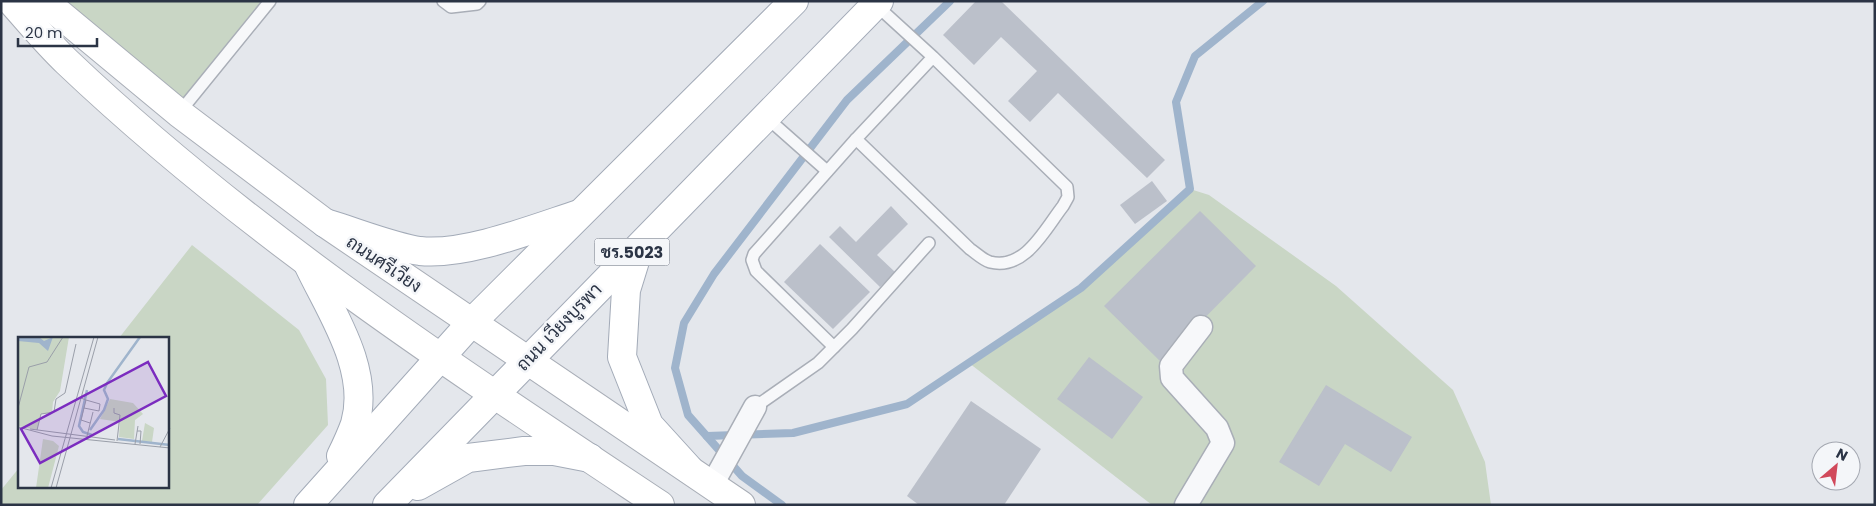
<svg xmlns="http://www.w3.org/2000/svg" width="1876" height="506" font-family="Poppins,Sarabun,sans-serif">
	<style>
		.green { fill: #c9d6c5 }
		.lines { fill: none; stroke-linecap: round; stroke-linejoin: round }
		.stream { stroke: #9fb4cc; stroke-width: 8 }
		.building { fill: #bbc0ca }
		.lane-casing { stroke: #a9aeb7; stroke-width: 14 }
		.street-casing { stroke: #a9aeb7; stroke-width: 25 }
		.secondary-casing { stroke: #a9aeb7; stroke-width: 30 }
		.primary-casing { stroke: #a3abb8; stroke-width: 30 }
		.lane { stroke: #f7f8fa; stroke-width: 11 }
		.street { stroke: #f7f8fa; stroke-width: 22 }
		.secondary { stroke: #fff; stroke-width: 28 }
		.primary { stroke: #fff; stroke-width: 28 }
		.labels { text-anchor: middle; stroke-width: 5; stroke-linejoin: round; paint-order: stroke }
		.shield { fill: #f4f6f9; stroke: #676e7b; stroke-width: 1 }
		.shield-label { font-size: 16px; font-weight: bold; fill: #2b3445 }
		.street-label { font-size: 18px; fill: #2b3445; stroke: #f4f6f9 }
		.inset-river { fill: none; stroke: #9fb4cc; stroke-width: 2.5 }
		.inset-road { fill: none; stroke: #9a9fa9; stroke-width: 1 }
		.view { fill: #7b2cbf; fill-opacity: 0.15; stroke: #7b2cbf; stroke-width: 2.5 }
		.inset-edge { fill: none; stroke: #2b3445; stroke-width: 2.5 }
	</style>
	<rect width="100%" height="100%" fill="#e4e7ec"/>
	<!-- green -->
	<g class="green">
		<polygon points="43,1 272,1 179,113"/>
		<polygon points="1190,189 1209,195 1336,286 1453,390 1485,462 1491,505 1152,505 969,363 1081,288"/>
		<polygon points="192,245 299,330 326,379 328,425 257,505 1,505 1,490 19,468 19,487 168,487 168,338 119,338"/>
	</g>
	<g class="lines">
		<!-- stream -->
		<g class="stream">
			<polyline points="707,436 793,433 907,404 1081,288 1190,189 1176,102 1195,56 1263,1"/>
			<polyline points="782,505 742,476 688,415 675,368 684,323 714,274 847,100 950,1"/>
		</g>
	</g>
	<!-- building -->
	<g class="building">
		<polygon points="976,1 1001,1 1165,160 1147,178 1058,93 1030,122 1008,101 1037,71 1001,37 974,65 943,35"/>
		<polygon points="1152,181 1167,201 1135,224 1120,205"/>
		<polygon points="891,206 908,224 877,255 895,272 880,287 829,237 840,226 856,242"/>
		<polygon points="1200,211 1256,266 1161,362 1104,306"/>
		<polygon points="820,244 870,292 833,329 784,282"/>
		<polygon points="1089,357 1143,397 1112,439 1057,399"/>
		<polygon points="1326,385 1412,437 1391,472 1345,444 1319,486 1279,462"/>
		<polygon points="971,401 1041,449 1004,505 919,505 907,496"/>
	</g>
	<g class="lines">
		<defs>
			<g id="lane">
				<polyline points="443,1 451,7 477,4 480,1"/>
				<path d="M876,5L933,57L1067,187L1068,197L1063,206C1045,229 1025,271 990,262C983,260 976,253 970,249L856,139L933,57"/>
				<polyline points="179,113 270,1"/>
				<polyline points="766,117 827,171"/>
				<polyline points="834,347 756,271 752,260 754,254 856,139"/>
				<polyline points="755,407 818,363 852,329 929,243"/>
			</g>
			<g id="street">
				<polyline points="712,485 755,407"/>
				<polyline points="1186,505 1223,443 1217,428 1172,378 1171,366 1201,327"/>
			</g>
			<g id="secondary">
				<path d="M11,1C29,21 47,43 67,62C247,233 454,368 660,505"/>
				<polyline points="44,1 179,113 325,223 741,505"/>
			</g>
			<g id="primary">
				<path d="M325,223C353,231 392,247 420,251C465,256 536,228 579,214"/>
				<polyline points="639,248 626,290 622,357 649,425 689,469"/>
				<path d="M308,264C330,311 371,369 355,424C351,435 346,446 341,456"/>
				<polyline points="418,486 468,458 524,451 554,451 590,458"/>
				<polyline points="308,505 471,323 794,1"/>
				<polyline points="387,505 879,1"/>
			</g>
		</defs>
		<!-- lane casing -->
		<use href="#lane" class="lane-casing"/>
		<!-- street casing -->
		<use href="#street" class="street-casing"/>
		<!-- secondary casing -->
		<use href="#secondary" class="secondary-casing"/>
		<!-- primary casing -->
		<use href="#primary" class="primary-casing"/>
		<!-- lane -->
		<use href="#lane" class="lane"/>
		<!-- street -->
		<use href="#street" class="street"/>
		<!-- secondary -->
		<use href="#secondary" class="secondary"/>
		<!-- primary -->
		<use href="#primary" class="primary"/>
	</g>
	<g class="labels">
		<!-- shield labels -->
		<rect class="shield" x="594.5" y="238.5" width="75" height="27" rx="4"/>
		<g class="shield-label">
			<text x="632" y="258">ชร.5023</text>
		</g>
		<!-- street labels -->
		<g class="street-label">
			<text transform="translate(384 264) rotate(34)" y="6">ถนนศรีเวียง</text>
			<text transform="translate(559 327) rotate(-46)" y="6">ถนน เวียงบูรพา</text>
		</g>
	</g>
	<!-- overview -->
	<g transform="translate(18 337)">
		<rect width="151" height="151" fill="#e4e7ec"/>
		<path d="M0,0H51L42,54L35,65L34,76L23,77L19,93L0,89ZM92,62L115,66L125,77L117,83L116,102L101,100L102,85L82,82ZM127,86L136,91L134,105L124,104ZM25,102L35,104L41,109L30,151H18Z" fill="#c9d6c5"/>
		<path d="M0,0H21L26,4L35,0L30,14L21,6L0,4Z" fill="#9fb4cc"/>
		<path class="inset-river" d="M69,53L61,89L65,95L74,98M72,93L86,73L90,62L86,53L89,46L122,0M100,102L152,108"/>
		<path class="inset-road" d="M63,61L68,63L82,67L81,74L66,71L68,63M0,71L11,30L29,25L45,0M66,71L63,83L72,86M96,71V76L102,78L99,104M0,90L34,99L152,111M12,92L97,103M19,93L23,77L36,75L38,62L47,56L58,7M119,94H123L122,107M69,99L75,75M117,107L120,89M142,110L152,91M33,151L76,0M38,151L80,0"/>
		<path class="view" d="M130,25L148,59L22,126L3,92Z"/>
		<rect width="151" height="151" class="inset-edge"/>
	</g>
	<!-- border -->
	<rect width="1876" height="506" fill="none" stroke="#2b3445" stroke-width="5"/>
	<!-- north arrow -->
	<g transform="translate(1836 466) rotate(28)"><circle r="24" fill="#f4f6f9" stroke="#a4a8b1"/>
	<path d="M0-4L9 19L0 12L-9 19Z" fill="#d1495b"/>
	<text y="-8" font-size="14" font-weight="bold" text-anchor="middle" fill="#2b3445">N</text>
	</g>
	<!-- scale -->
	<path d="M18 38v8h79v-8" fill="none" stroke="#2b3445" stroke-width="2.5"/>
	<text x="25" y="38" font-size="15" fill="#2b3445" stroke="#f4f6f9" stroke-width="4" paint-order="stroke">20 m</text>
</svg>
